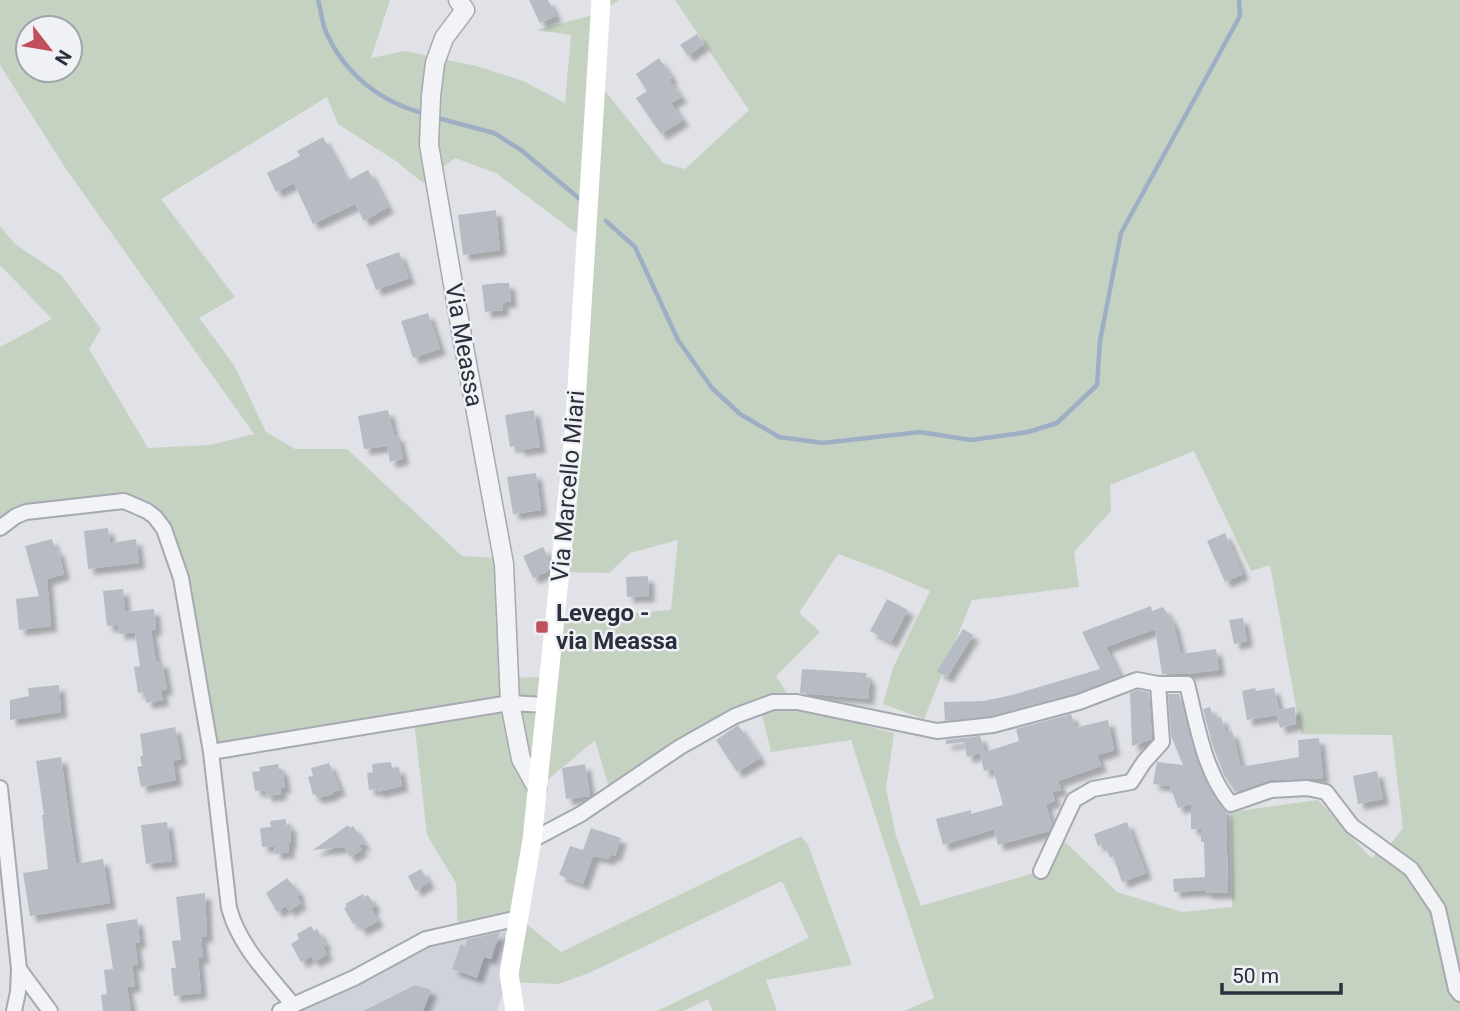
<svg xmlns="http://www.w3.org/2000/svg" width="1460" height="1011" font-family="Roboto,sans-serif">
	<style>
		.built { fill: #ced2d9 }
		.green { fill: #c5d1c1; fill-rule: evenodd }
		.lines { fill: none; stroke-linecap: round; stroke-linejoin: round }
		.stream { stroke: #9eafc5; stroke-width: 4.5 }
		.building { fill: #b7bcc4; filter: url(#shadow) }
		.minor-casing { stroke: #a6a9b1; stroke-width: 18 }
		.tertiary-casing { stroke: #a6a9b1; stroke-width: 21 }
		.minor { stroke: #f2f3f6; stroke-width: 14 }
		.tertiary { stroke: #f2f3f6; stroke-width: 18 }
		.secondary { stroke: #fff; stroke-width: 19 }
		.poi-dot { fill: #c24f5d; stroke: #eff1f5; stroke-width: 2.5 }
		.labels { text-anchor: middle; stroke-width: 5; stroke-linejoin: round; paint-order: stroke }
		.street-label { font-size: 24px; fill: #2a303d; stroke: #eff1f5 }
		.poi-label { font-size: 24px; font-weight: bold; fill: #2a303d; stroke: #eff1f5; text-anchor: start }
	</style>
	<defs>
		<filter id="shadow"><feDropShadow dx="6" dy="6" stdDeviation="2" flood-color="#0004"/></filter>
	</defs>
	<rect width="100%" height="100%" fill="#e0e2e7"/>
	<!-- built -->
	<polygon class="built" points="519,918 507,982 497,1011 293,1011 426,941"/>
	<!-- green -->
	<path class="green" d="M0,0H390L371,58L405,51L476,66L523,81L565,103L571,35L536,30L597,14L598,0H619L598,14L593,76L663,163L685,169L749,110L675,0H1460V1011H904L934,998L851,740L771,752L760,706L611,794L595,740L538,788L519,918L561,952L801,836L808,845L852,965L766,980L777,1011H713L708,999L683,1011H657L809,938L782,881L589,973L559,984L507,982L518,918L501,930L458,933L456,883L427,835L414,720L211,752L181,578L163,531L147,514L123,506L27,518L0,536V347L52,319L0,265V226L15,244L61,275L101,329L89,349L148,448L210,445L254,434L64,166L0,65ZM28,28H70V70H28ZM327,97L338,124L396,161L423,183L455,158L496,173L580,236L555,572L609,573L630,553L678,540L671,610L552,620L548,677L509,678L497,558L462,556L347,449H295L266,432L234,365L199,318L235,297L161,199ZM1194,451L1251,571L1270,565L1301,734L1392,735L1403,828L1392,842L1371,858L1318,800L1231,812L1232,907L1182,912L1117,892L1057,834L1041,871L921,906L896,836L886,789L894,733L796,707L776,676L820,632L799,613L838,554L884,571L930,591L893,668L883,704L924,719L972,600L1079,587L1074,552L1111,511L1110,485Z"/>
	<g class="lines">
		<!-- stream -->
		<g class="stream">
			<path d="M318,0C321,10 322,23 326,32C345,75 382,103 426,114"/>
			<polyline points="434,117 494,133 521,150 581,200"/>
			<polyline points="606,221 635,247 678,340 712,388 740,414 779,437 823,443 920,432 971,440 1028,432 1057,423 1097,385 1100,341 1121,233 1240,16 1239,0"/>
		</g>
	</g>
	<!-- building -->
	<g class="building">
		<polygon points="529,0 548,0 556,16 540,23"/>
		<polygon points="697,34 704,44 688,56 680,45"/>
		<polygon points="659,58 672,78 669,79 681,97 671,103 683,120 661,134 636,98 647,91 636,74"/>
		<polygon points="323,137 347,181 368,170 388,207 364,221 355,204 313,224 294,183 276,192 267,173 300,156 297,151"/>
		<polygon points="496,210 500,250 463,255 458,215"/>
		<polygon points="399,252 409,278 376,290 366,264"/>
		<polygon points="499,283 509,283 511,301 502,303 503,310 485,312 482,285"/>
		<polygon points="428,313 440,349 413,358 401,321"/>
		<polygon points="388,410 394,436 398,435 403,459 390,462 387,446 364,449 358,416"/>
		<polygon points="534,410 540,447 519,450 518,445 510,447 505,415"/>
		<polygon points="536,473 541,510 513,514 507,477"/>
		<polygon points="108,528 110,543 136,539 139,563 88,569 84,531"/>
		<polygon points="1225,533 1243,574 1225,582 1207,541"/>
		<polygon points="52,539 55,550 58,549 64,574 47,579 51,626 19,630 16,599 39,596 25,546"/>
		<polygon points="543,547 549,560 548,571 533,578 523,556"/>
		<polygon points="648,576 649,596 627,597 626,577"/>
		<polygon points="123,589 125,612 154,609 156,629 151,630 156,662 162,661 167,689 161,690 163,700 146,703 145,692 138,693 134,667 140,666 135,632 119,634 118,625 107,626 103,591"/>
		<polygon points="887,599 908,610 891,642 870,631"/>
		<polygon points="1151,606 1152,611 1163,607 1173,622 1181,654 1216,649 1219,670 1185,674 1162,674 1155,629 1106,647 1120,676 1076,693 991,716 945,721 944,702 984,701 1012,695 1100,669 1082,632"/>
		<polygon points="1243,618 1247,641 1234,644 1229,620"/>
		<polygon points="963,629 973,635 947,677 937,671"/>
		<polygon points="802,669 867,673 866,678 870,678 868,699 800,693"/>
		<polygon points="59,685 61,712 10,720 10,700 29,696 28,688"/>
		<polygon points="1255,688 1256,691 1274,688 1279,710 1295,707 1296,724 1280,728 1277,715 1247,720 1242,691"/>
		<polygon points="1138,690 1149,692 1152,739 1132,746 1130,693"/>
		<polygon points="1168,694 1179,694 1199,766 1213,796 1226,812 1228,893 1205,893 1205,890 1174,892 1173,879 1205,877 1204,842 1201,842 1201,829 1191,829 1191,804 1178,808 1170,786 1153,784 1157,762 1183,765 1171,736"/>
		<polygon points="1210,707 1214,719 1221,717 1226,733 1232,731 1241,767 1299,757 1298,740 1319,738 1323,778 1270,780 1235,792 1223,773 1212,744 1203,709"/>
		<polygon points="1071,714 1075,726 1078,727 1108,720 1114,750 1097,755 1101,766 1058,781 1061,790 1052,792 1055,801 1046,804 1052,825 1049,831 998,845 994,829 943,845 936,819 971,810 971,814 1003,805 993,769 984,771 980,753 967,757 964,742 946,744 946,740 980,736 985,752 1019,741 1016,729"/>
		<polygon points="738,725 760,758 737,772 716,740"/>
		<polygon points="175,727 181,759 173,761 176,780 141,787 137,767 142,766 140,756 143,756 140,734"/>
		<polygon points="61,757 76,864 103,859 110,903 30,916 23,873 48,869 42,815 44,815 36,761"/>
		<polygon points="391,762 392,768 399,767 402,786 377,792 377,789 369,790 367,773 373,772 372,764"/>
		<polygon points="329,763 340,790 332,792 333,794 317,798 316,795 313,795 308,777 313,776 311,768"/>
		<polygon points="278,764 279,769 282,769 285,787 280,788 281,794 266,796 265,790 255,791 252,772 260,771 259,767"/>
		<polygon points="585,764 590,796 566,799 562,768"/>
		<polygon points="1377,771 1383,799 1358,804 1353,776"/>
		<polygon points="286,819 286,825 290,824 291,843 288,843 289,852 275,854 274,846 262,847 260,828 271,827 270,821"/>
		<polygon points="167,822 172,861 146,864 141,825"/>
		<polygon points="1127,822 1146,873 1122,882 1113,856 1110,858 1104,843 1098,846 1094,834"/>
		<polygon points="348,825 350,828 353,826 365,845 359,845 362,850 350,857 344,847 313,850"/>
		<polygon points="591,828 621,838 615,856 611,854 609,859 593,856 583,884 559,875 570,846 583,850"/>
		<polygon points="421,869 429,882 416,891 408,876"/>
		<polygon points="287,878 300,894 297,896 301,903 289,911 286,906 277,912 266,893"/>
		<polygon points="205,893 207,936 201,937 203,958 198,958 201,993 174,996 171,968 176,968 172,941 181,940 176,897"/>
		<polygon points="363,894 364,897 368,895 375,906 371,908 378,921 361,930 357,922 353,924 344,908 347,907 345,904"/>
		<polygon points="137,919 140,942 135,943 138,964 132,965 135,986 127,987 131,1011 103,1011 101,995 107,994 104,970 113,969 106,924"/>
		<polygon points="311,926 314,931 317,929 326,945 323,946 327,954 314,962 311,956 301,962 291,944 299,939 297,934"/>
		<polygon points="500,932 491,959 484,957 477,978 452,969 461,944 465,946 467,940"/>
		<polygon points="415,985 431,990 423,1011 363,1011"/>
	</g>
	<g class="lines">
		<defs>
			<g id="minor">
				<path d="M0,528L16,516L26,512L124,501L147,511L155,517L164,529L181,578L211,752L229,908C239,946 269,975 293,1005"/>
				<polyline points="211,752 510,703 546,705"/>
				<polyline points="0,788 19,969 18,992 14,1011"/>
				<polyline points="532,840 581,814 680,747 735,716 773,702 797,702 937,731 993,725 1079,702 1137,680 1158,684"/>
				<path d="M1041,871L1074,800L1093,789L1131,782L1144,762L1162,742L1158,684H1187C1197,724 1204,772 1231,804L1271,790L1307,788L1326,792L1352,826L1411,869L1438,909L1456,989L1460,994"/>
				<polyline points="19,969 50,1011"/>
				<polyline points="280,1011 354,978 426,939 519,918"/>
			</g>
			<polyline id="tertiary" points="458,0 465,10 444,38 435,63 431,96 429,145 462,336 504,564 510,703 521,759 537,788"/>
		</defs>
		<!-- minor casing -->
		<use href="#minor" class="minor-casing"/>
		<!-- tertiary casing -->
		<use href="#tertiary" class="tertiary-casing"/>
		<!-- minor -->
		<use href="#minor" class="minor"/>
		<!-- tertiary -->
		<use href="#tertiary" class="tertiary"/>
		<!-- secondary -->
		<polyline class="secondary" points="515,1011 509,974 532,840 574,435 601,0"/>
	</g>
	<!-- markers -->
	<rect class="poi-dot" x="535" y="620" width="14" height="14" rx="3.5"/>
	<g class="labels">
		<!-- street labels -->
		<g class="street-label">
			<text transform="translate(464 345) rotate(80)" y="8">Via Meassa</text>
			<text transform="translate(568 486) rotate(-85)" y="8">Via Marcello Miari</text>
		</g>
		<!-- poi labels -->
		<g class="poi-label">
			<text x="556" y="621">Levego -<tspan x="556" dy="28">via Meassa</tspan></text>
		</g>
	</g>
	<!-- north arrow -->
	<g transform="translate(49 49) rotate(121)"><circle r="33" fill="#eff1f5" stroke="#a0a4ab" stroke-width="2"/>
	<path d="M0-5L12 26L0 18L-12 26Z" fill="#c24f5d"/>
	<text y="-10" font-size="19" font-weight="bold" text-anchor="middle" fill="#2a303d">N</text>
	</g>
	<!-- scale -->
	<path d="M1222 983v10h119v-10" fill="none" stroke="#2a303d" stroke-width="3.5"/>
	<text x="1232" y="983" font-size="21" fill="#2a303d" stroke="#eff1f5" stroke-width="5" paint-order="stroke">50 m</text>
</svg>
